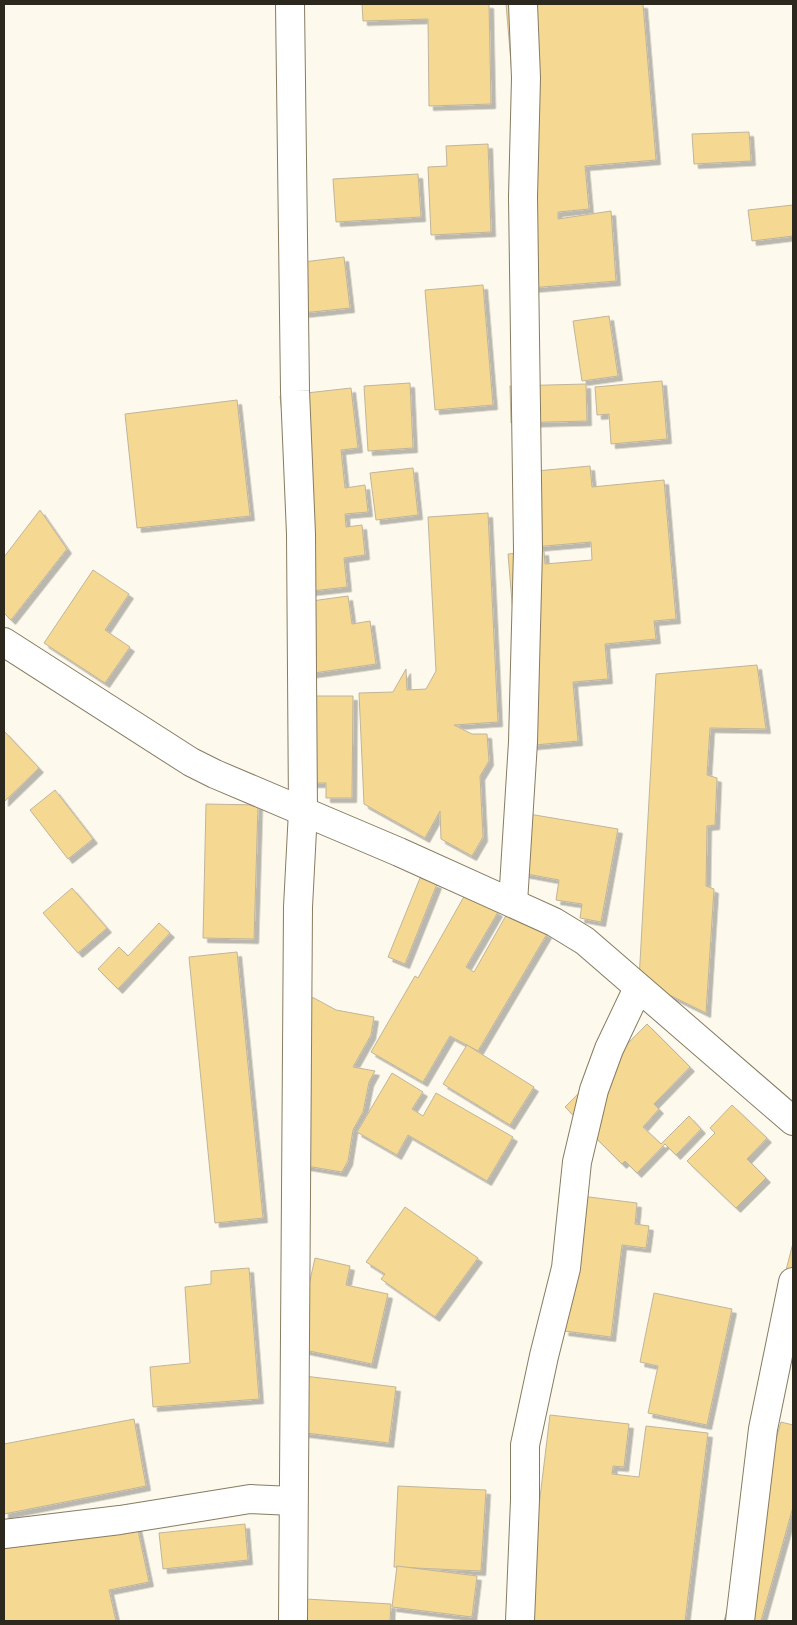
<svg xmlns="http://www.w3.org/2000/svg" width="797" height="1625" font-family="Roboto,sans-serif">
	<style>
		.building { fill: #f5d892; stroke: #c0b59b; filter: url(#shadow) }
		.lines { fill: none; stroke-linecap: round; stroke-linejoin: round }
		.street-casing { stroke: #877c63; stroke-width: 30 }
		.secondary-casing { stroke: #877c63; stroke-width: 30 }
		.street { stroke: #fff; stroke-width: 28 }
		.secondary { stroke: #fff; stroke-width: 28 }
	</style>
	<defs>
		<filter id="shadow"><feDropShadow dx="4.5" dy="4.5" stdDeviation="0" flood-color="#0004"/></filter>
	</defs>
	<rect width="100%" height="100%" fill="#fdf9ed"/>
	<!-- building -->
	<g class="building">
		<polygon points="362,4 489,4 491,104 429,106 428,19 363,21"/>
		<polygon points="506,4 643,4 656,160 585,166 589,209 558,212 558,219 611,211 616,281 530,288"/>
		<polygon points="749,132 751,161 694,164 692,134"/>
		<polygon points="488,144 491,232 431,235 428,167 447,166 446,146"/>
		<polygon points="418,174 421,217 336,222 333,179"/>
		<polygon points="793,205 793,236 752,241 748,210"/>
		<polygon points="344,257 350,308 293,314 287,264"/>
		<polygon points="483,285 493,405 435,410 425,290"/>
		<polygon points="609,316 618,376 582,381 573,321"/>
		<polygon points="662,381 667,439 611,444 609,414 597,415 595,387"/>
		<polygon points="410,383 413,448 368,451 364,386"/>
		<polygon points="586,384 587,421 511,423 510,386"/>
		<polygon points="351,388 358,448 341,450 345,488 365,485 368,512 345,514 346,527 362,525 365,555 344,558 347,587 302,592 280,396"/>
		<polygon points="237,400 250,516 137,528 125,414"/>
		<polygon points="590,466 592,487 664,480 676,619 654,621 656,639 605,644 608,679 573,682 578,741 524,746 508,554 544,551 545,564 592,560 591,542 522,548 515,473"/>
		<polygon points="413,468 418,515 376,520 370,473"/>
		<polygon points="40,510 67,549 11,620 4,613 4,557"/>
		<polygon points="488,513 498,722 454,725 472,734 487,734 489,761 480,776 483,837 472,856 441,839 440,811 425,838 364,804 359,693 393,692 406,669 407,690 426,689 436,671 428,517"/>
		<polygon points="93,570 129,594 105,630 130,647 105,683 44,643"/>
		<polygon points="348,596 352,624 370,621 376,664 307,674 297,603"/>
		<polygon points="757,665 766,729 710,728 707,775 717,778 715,825 707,826 706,886 714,889 706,1013 639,980 656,674"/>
		<polygon points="308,696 353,696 352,798 326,798 326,783 307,783"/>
		<polygon points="4,731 39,768 4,802"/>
		<polygon points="55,790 93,839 68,859 30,810"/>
		<polygon points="206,804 258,805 254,939 203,938"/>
		<polygon points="511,811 618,829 601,922 580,918 582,904 556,900 559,880 511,871"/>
		<polygon points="420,878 437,884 405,964 388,957"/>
		<polygon points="72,888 107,928 78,953 43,913"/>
		<polygon points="466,893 498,912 466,967 474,972 508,912 547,934 478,1051 450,1036 423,1082 371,1052 415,976 418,978"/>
		<polygon points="159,923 170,933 118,989 98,969 119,947 128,956"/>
		<polygon points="237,952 263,1218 215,1223 189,957"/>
		<polygon points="302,996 314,998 336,1010 374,1017 371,1035 353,1067 375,1071 369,1082 363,1112 353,1130 348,1161 342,1172 306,1166"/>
		<polygon points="647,1024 690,1067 654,1104 659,1109 643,1127 661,1144 689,1116 701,1129 676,1155 665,1144 637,1173 625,1161 622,1164 565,1107"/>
		<polygon points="467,1045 534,1087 510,1125 443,1084"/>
		<polygon points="392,1073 423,1092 412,1109 423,1116 436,1093 513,1137 487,1181 408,1135 397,1155 357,1132"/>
		<polygon points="732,1105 767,1138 747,1159 766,1178 736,1208 687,1161 715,1133 710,1128"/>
		<polygon points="581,1196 637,1203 635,1224 649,1226 646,1248 622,1245 611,1337 564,1331"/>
		<polygon points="405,1207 478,1258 435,1317 381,1279 385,1274 366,1262"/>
		<polygon points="793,1243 793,1281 784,1278"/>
		<polygon points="315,1258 350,1266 346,1285 388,1294 372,1364 295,1348"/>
		<polygon points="249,1268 259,1399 153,1407 150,1367 190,1363 185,1287 211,1284 211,1271"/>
		<polygon points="654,1293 732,1309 707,1425 648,1413 658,1366 640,1362"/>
		<polygon points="296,1375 396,1387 389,1443 289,1431"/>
		<polygon points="550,1415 629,1424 624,1467 613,1466 612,1474 639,1477 646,1426 708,1433 685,1621 525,1621"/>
		<polygon points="134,1419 146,1486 4,1514 4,1444"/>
		<polygon points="781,1422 793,1425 793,1507 761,1621 724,1621"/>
		<polygon points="398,1486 486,1490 481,1571 394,1567"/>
		<polygon points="133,1507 149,1582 109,1590 116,1621 4,1621 4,1535"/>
		<polygon points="245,1524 248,1560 163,1569 159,1533"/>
		<polygon points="397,1566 477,1576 472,1617 392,1607"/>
		<polygon points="306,1599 391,1604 390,1621 304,1621"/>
	</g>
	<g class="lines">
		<defs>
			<g id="street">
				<polyline points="290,4 295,391 301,534 303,811 298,907 293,1621"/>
				<polyline points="513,903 523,742 528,550 523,197 526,78 523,4"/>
				<polyline points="4,1534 120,1520 250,1499 293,1501"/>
				<polyline points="520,1621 525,1500 525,1445 544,1356 566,1268 577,1162 594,1090 609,1049 638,988"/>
				<polyline points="740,1621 763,1429 793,1282"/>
			</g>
			<polyline id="secondary" points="4,642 191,762 215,774 399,852 554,922 585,941 793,1121"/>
		</defs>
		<!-- street casing -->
		<use href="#street" class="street-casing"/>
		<!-- secondary casing -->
		<use href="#secondary" class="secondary-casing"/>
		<!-- street -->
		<use href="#street" class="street"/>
		<!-- secondary -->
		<use href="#secondary" class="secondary"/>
	</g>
	<!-- border -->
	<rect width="797" height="1625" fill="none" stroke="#2c281d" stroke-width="10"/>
</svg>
